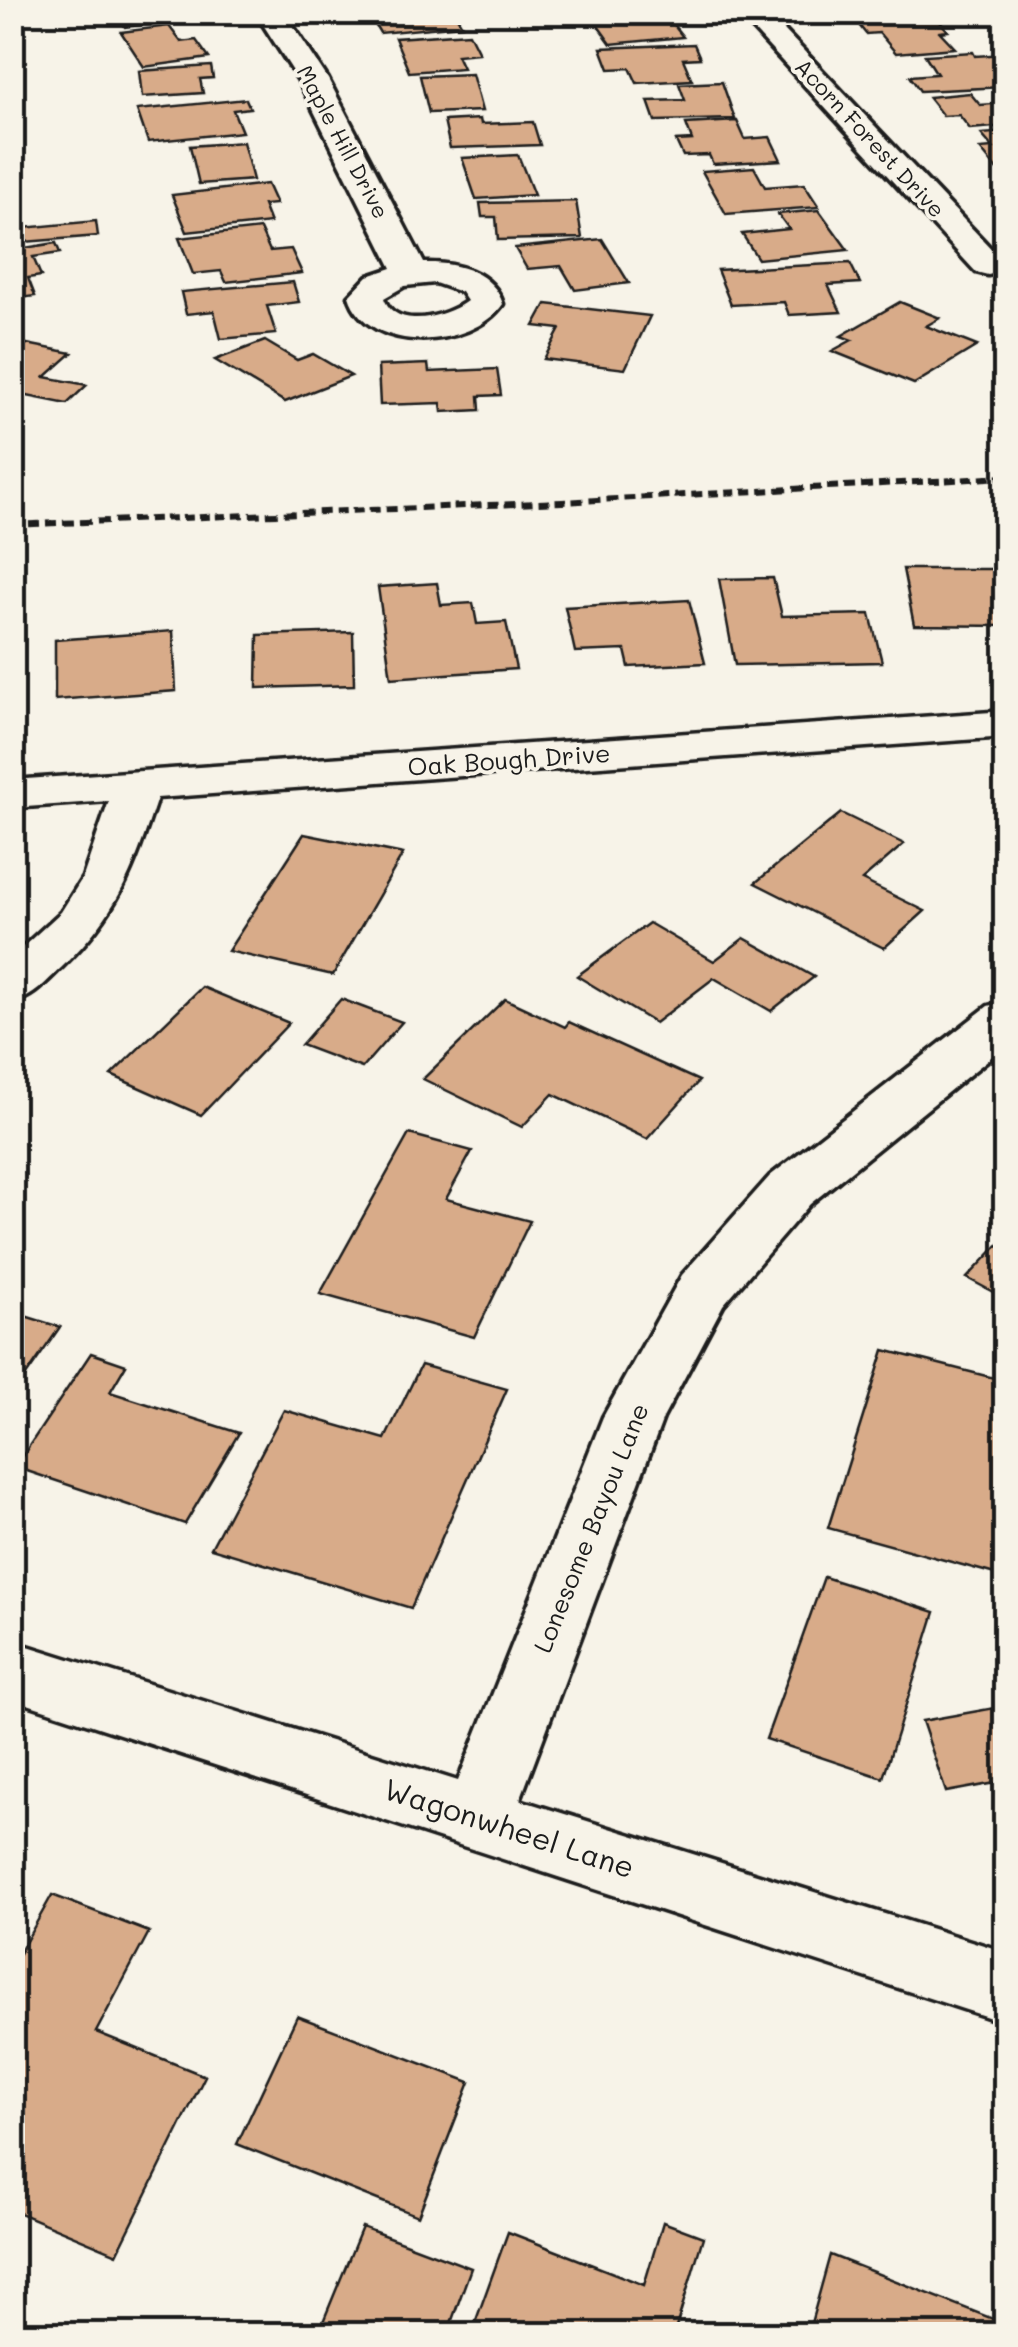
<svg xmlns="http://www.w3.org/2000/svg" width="1018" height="2347" font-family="Mali,sans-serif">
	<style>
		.building { fill: #d8ab89; stroke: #1c1c1c; stroke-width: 2.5 }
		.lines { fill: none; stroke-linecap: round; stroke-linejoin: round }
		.minor-casing { stroke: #1c1c1c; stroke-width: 7 }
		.minor { fill: #f7f3e8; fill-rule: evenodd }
		.rail { stroke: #1c1c1c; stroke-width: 6; stroke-dasharray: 11 6; stroke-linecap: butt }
		.labels { text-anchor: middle; stroke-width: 8; stroke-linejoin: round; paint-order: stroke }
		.far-street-label { font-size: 22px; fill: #1c1c1c; stroke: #f7f3e8 }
		.street-label { font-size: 25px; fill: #1c1c1c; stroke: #f7f3e8 }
		.near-street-label { font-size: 30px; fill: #1c1c1c; stroke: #f7f3e8 }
	</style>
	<rect width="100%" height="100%" fill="#f7f3e8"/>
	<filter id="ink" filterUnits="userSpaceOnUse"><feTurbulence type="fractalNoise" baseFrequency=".01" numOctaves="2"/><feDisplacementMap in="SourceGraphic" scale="20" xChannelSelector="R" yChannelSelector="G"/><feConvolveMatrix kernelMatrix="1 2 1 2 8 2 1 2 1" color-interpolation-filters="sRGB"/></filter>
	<g filter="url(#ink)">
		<!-- building -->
		<g class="building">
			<polygon points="117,12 178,12 182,20 125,27"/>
			<polygon points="382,12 454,12 462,25 380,33 370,16 383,15"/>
			<polygon points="645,12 651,20 668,18 683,37 611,44 591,16"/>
			<polygon points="933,14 948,31 940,32 955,48 896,53 879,33 866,34 855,20"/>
			<polygon points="169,26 181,42 196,40 209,58 144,67 121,32"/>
			<polygon points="469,33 479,53 457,55 463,68 409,72 395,38"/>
			<polygon points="694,44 700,58 683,59 692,80 637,83 630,68 609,69 601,48"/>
			<polygon points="973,52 975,56 1006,54 1006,75 995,75 1003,87 920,91 910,76 937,74 925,55"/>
			<polygon points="211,66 213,78 200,79 203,93 142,97 139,71"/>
			<polygon points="472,74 482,111 429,113 420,76"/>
			<polygon points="722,82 735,119 655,121 648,101 685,100 679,84"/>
			<polygon points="970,93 980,105 1006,103 1006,126 970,129 959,115 943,116 928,97"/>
			<polygon points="246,99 250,108 233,110 242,132 148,142 137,110"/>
			<polygon points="480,119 481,124 533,122 540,145 450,148 444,121"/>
			<polygon points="737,121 745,139 770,137 781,160 713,164 709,155 683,156 676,141 692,140 686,124"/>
			<polygon points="1006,132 1006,169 997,170 980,149 993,148 981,134"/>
			<polygon points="243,142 253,180 199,184 190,146"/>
			<polygon points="518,155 534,195 476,199 462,158"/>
			<polygon points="754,167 765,187 804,184 819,207 726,214 702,171"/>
			<polygon points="267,184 276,204 263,205 270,223 187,232 172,195"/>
			<polygon points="576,201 582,238 498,240 496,217 482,217 480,203"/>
			<polygon points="819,210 848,250 758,259 742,234 789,229 778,214"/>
			<polygon points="12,221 13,229 96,221 98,236 12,243"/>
			<polygon points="260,229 270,251 291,249 302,273 226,282 221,271 193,274 179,238"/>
			<polygon points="602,239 629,283 575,290 561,266 527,269 515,248"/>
			<polygon points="56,243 60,253 33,257 41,276 28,278 35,296 12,299 12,250"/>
			<polygon points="850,263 860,283 828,285 841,312 789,315 784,302 731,305 717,270"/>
			<polygon points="293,282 299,302 267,306 276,334 221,339 214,311 186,314 181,292"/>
			<polygon points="900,302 940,318 926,326 977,346 914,384 832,351 852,340 841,336"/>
			<polygon points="546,304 650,316 625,369 544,359 560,329 534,326"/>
			<polygon points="12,341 72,353 45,377 87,385 67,404 12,393"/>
			<polygon points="265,341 297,360 313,354 351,376 285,402 215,360"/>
			<polygon points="428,364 429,372 497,369 501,395 479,396 480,410 442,412 441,403 380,405 378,366"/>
			<polygon points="903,569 1006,569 1006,626 914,625"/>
			<polygon points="773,578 782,616 870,614 882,662 735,665 719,579"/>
			<polygon points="437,583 441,605 473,603 477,624 506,622 516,669 391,678 378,587"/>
			<polygon points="689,600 705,663 629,667 625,650 575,652 565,607"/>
			<polygon points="173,631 176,691 55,700 55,640"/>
			<polygon points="353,632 354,685 257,688 258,635"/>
			<polygon points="841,813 904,844 862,880 925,911 884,948 755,883"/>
			<polygon points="304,834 403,854 333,975 228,951"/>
			<polygon points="649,923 714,961 744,938 814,977 771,1011 714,978 655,1023 577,976"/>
			<polygon points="202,987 289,1023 201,1115 111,1075"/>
			<polygon points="341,999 402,1022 362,1068 301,1045"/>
			<polygon points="505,999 565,1027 569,1022 699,1081 647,1139 553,1094 522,1127 423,1079"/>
			<polygon points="409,1134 472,1151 446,1199 530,1221 474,1337 320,1294"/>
			<polygon points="1006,1237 1006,1299 967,1278"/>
			<polygon points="12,1312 60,1327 12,1396"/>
			<polygon points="884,1350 1006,1381 1006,1462 998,1492 1006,1494 1006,1577 828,1528"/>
			<polygon points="91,1353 126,1365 110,1392 239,1433 185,1524 15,1467"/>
			<polygon points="421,1365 507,1389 411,1608 211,1548 284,1410 385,1439"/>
			<polygon points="824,1577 935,1612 883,1778 766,1739"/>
			<polygon points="1006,1706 1006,1781 946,1792 922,1721"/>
			<polygon points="52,1895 149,1932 96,2032 205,2076 117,2254 12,2210 12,1966"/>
			<polygon points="297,2016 470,2082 418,2216 237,2144"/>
			<polygon points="663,2222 703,2237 674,2334 471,2334 508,2232 644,2285"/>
			<polygon points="362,2227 471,2268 447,2334 318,2334"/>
			<polygon points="830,2255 1006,2324 1006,2334 808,2334"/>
		</g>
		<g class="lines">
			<defs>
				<g id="minor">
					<path d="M255,12H284L328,79L424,263C455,262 493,271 503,304C471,350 367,355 349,296L368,276L392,268L298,79ZM435,283L461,292L467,301C446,317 395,331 384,298L405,286Z"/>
					<polygon points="737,12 767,12 1000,258 1005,265 1000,272 988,275 976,272"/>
					<path d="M1006,711V737L157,798C133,871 119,912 62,967C46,982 34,997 12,1003V957L61,912L83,877L109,801L12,808V780Z"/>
					<polygon points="1006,1001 1006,1045 810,1204 723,1305 663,1418 520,1800 1006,1952 1006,2023 12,1699 12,1641 458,1781 603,1417 682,1275 770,1176 988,1006"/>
				</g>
			</defs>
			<!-- minor casing -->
			<use href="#minor" class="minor-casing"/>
			<!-- minor -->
			<use href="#minor" class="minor"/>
			<!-- rail -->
			<polyline class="rail" points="12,525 562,502 1006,477"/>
		</g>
	</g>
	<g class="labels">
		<!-- far-street labels -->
		<g class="far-street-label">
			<text transform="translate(870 138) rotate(47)" y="8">Acorn Forest Drive</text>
			<text transform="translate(343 142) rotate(62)" y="8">Maple Hill Drive</text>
		</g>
		<!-- street labels -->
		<g class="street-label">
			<text transform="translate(509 760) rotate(-4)" y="9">Oak Bough Drive</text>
			<text transform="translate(591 1528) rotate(-68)" y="9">Lonesome Bayou Lane</text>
		</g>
		<!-- near-street labels -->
		<g class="near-street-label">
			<text transform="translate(509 1829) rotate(18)" y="10">Wagonwheel Lane</text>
		</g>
	</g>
	<!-- margin -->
	<rect width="1018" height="2347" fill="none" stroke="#f7f3e8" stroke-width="50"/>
	<rect x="25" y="25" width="968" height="2297" fill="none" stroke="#1c1c1c" stroke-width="4" filter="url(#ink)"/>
</svg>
